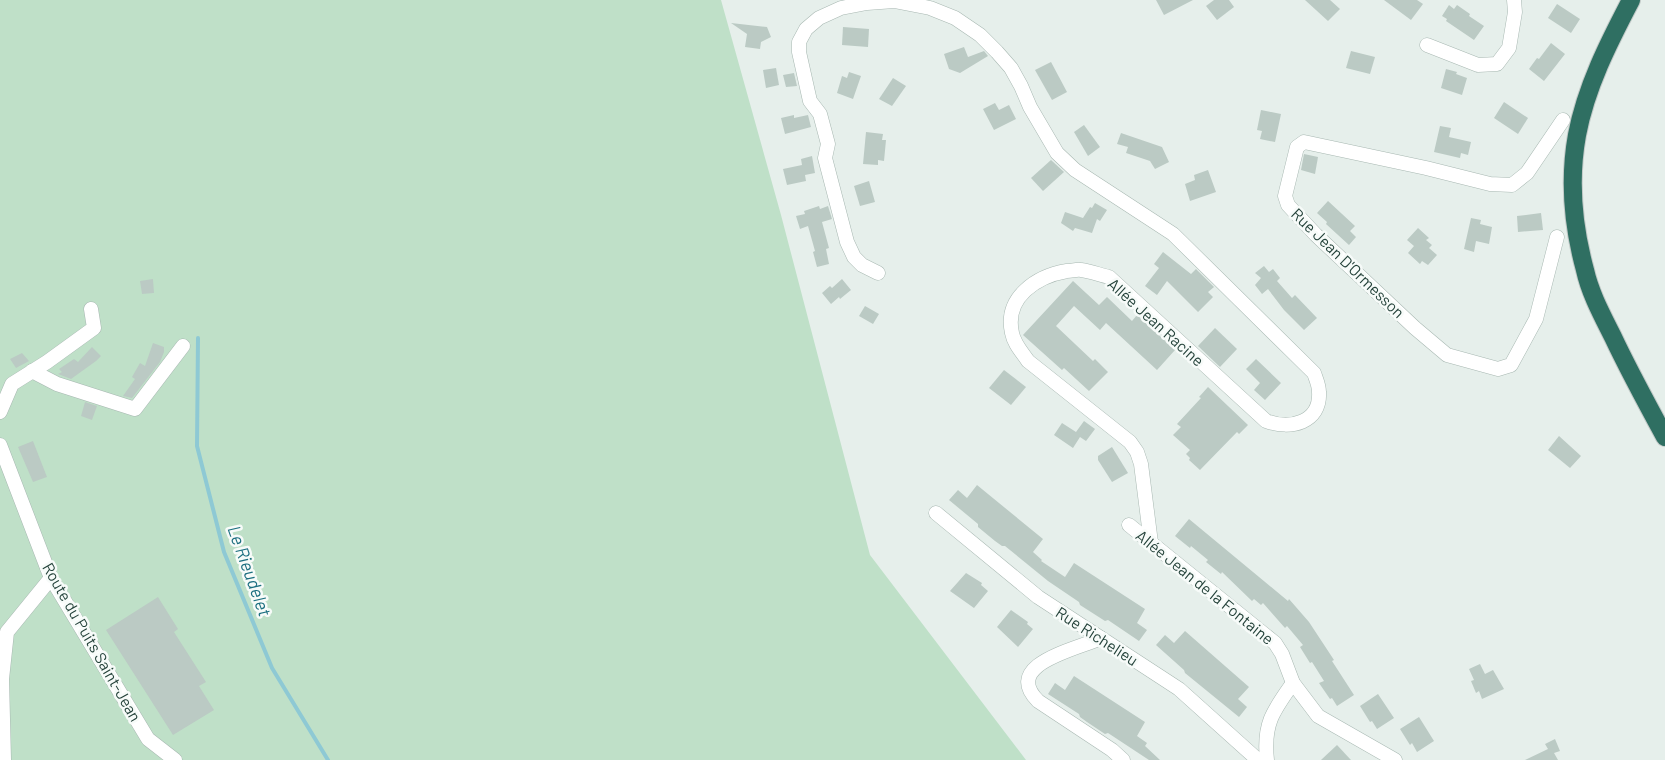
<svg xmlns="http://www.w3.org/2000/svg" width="1665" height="760" font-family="Barlow,sans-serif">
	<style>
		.green { fill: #bfe0c8 }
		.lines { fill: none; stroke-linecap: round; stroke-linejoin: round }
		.stream { stroke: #8ec9d4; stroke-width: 4 }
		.building { fill: #bbcac4 }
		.minor-casing { stroke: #a8b8b2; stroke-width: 15 }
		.highway-casing { stroke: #c2cac8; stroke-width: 20 }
		.minor { stroke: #fff; stroke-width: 14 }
		.highway { stroke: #2f6f62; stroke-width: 18 }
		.labels { text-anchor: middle; stroke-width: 5; stroke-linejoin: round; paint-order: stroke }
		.street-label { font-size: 16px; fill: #24423a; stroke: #f7fbf9 }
		.water-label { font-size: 18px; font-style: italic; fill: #1c6f80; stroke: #f7fbf9 }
	</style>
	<rect width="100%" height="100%" fill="#e6efeb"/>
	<!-- green -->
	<polygon class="green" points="0,0 721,0 781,215 870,555 1026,760 0,760"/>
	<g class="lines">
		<!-- stream -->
		<polyline class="stream" points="198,338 197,446 224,552 272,668 328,760"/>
	</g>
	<!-- building -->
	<g class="building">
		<polygon points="1156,0 1193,0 1164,15"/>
		<polygon points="1214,0 1229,0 1234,7 1217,20 1206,6"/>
		<polygon points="1305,0 1330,0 1340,9 1328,21"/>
		<polygon points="1384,0 1417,0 1423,4 1411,20"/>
		<polygon points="1557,4 1580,19 1571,33 1548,18"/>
		<polygon points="1449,5 1454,9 1457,5 1470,14 1469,16 1484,26 1474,40 1446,21 1447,19 1442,16"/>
		<polygon points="731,23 767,27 771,37 761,42 760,49 745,47 747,34"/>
		<polygon points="843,27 869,29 868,47 842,45"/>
		<polygon points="1551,43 1565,54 1544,81 1529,69 1537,58 1539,59"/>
		<polygon points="964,47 968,57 984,51 988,56 960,73 949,69 944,54"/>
		<polygon points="1351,51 1375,57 1370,74 1346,68"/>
		<polygon points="1051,62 1067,92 1052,100 1035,70"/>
		<polygon points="776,68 779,85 766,88 763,70"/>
		<polygon points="1446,69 1457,72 1456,74 1467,78 1462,95 1441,88"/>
		<polygon points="849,72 861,76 853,99 837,93 842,76 847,78"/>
		<polygon points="794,73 797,86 786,87 783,75"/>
		<polygon points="893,78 906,86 892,106 879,99"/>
		<polygon points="1504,102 1528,118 1518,134 1494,118"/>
		<polygon points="995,103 999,110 1009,105 1016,119 994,130 983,109"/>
		<polygon points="1261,110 1281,114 1275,142 1260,139 1262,131 1257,130"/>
		<polygon points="794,115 794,118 808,115 811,127 785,134 781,118"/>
		<polygon points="1084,125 1100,147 1088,156 1074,132"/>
		<polygon points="1440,126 1451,128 1449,137 1471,142 1468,155 1461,153 1460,158 1434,152"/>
		<polygon points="866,132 883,134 882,140 886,140 884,161 878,160 878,165 863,164"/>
		<polygon points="1121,133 1162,147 1169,162 1155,169 1150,161 1126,153 1128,147 1117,144"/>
		<polygon points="1304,154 1318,157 1315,174 1301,170"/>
		<polygon points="812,156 815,173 805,175 806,181 787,185 783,169 802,165 801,159"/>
		<polygon points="1051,160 1064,172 1043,191 1031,178"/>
		<polygon points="1208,170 1216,192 1190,201 1185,184 1195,180 1194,175"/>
		<polygon points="869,181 875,202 860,206 854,186"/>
		<polygon points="1328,201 1355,226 1350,231 1356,237 1349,245 1326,224 1327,222 1317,213"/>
		<polygon points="1095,203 1107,210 1100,221 1097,219 1092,233 1075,228 1073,231 1061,223 1065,212 1083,218 1090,207 1092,208"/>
		<polygon points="819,206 820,209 828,206 832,219 822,222 829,248 826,249 829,264 817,267 813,252 815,251 808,226 800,229 796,216 805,214 804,211"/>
		<polygon points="1541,213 1543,230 1518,232 1517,216"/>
		<polygon points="1471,218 1481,220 1480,224 1492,227 1489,244 1476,241 1474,252 1464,249"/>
		<polygon points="1418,228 1429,238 1426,240 1432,245 1429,248 1437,255 1428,265 1422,261 1420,264 1408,253 1414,246 1407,240"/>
		<polygon points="1163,252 1191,274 1196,269 1214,287 1208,292 1213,297 1198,312 1167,281 1157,295 1145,286 1159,268 1154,264"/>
		<polygon points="1264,266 1269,272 1273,269 1280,278 1277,281 1292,298 1295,295 1317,318 1304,330 1284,310 1268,289 1262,294 1255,285 1261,278 1255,273"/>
		<polygon points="153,279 154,293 142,294 140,281"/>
		<polygon points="842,279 851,290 840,299 839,297 831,304 822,293 830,286 832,288"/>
		<polygon points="1073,281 1099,305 1107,297 1132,321 1137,315 1175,350 1157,370 1106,323 1100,330 1074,306 1056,326 1093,361 1095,359 1108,372 1089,391 1064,368 1062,370 1023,335"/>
		<polygon points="865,306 879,314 873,324 859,316"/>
		<polygon points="1215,328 1237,349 1220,367 1198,346"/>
		<polygon points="153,343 164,347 164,352 160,362 132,398 123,396 135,379 132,377 140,363 145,366"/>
		<polygon points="92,347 101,356 96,361 71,379 58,374 62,372 59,369 74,359 78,362"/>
		<polygon points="22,353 29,361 16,368 10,359"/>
		<polygon points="1256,359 1281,383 1265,400 1254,390 1260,383 1246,369"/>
		<polygon points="1004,370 1026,387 1011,405 989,388"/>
		<polygon points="1208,387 1248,425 1239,434 1237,432 1200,470 1189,460 1190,458 1186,454 1190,450 1173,435 1181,427 1177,424 1201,398 1199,397"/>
		<polygon points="85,402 97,406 92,420 81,416"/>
		<polygon points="1084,421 1095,429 1086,441 1080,437 1073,448 1054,435 1062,423 1076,432"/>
		<polygon points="1559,436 1581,456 1570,468 1548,450"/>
		<polygon points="33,441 47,477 33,482 18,447"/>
		<polygon points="1112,447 1128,473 1112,482 1098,460 1098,456"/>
		<polygon points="977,485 1043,539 1033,552 1042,560 1041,561 1065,577 1074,563 1145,609 1137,623 1147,630 1139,641 1108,620 1105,621 1080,605 1079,602 1048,581 1005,546 1002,546 995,541 978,527 978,524 949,500 958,490 967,498"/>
		<polygon points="1189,519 1288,601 1289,599 1309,622 1334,660 1332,661 1354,695 1337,706 1332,698 1330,699 1319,683 1324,681 1312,662 1310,663 1300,647 1303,645 1287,626 1285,628 1263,603 1261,605 1254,599 1252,601 1222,572 1221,574 1206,562 1208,560 1191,546 1190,548 1175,536"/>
		<polygon points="966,573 982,583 981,585 988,591 974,608 950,591"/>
		<polygon points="158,597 178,629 174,632 206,682 199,686 214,710 173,735 106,630"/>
		<polygon points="1011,610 1028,622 1027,624 1033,629 1018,647 997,627"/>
		<polygon points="1185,631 1249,687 1238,699 1247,707 1239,717 1185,673 1184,670 1156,645 1165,635 1174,643"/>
		<polygon points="1480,664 1485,674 1493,670 1504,689 1482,699 1479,691 1476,693 1471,681 1474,680 1469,669"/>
		<polygon points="1074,676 1145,722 1137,736 1147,743 1145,746 1160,760 1149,760 1108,733 1105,734 1087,722 1080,717 1079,714 1048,694 1055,683 1065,690"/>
		<polygon points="1378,694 1394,718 1377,729 1372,721 1370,722 1360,706"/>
		<polygon points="1419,717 1434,741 1417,752 1412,743 1410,745 1400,729"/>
		<polygon points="1555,739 1560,751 1554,753 1558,760 1525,760 1548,749 1545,744"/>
		<polygon points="1337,745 1351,760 1321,760"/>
	</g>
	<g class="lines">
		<defs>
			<g id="minor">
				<polyline points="1427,45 1478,65 1497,64 1509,48 1515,12 1514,0"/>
				<polyline points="1557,237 1536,319 1511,365 1498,369 1447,355 1415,328 1316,235 1288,205 1285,196 1297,147 1304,142 1426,168 1490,184 1512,185 1527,173 1563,120"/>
				<path d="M878,273L862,265L854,257L847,242L825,158L828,144L820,114L810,101L799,52V42L806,29L819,18L841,8L867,3L894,1L930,8L955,18L980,35L997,52L1011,68L1021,86L1030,107L1057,153L1075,170L1173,234L1314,373C1316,379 1319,385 1319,392C1321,423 1290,430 1266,421L1109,277C1100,275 1090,271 1081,270C1077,269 1072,271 1067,271C1037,276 1004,297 1012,333C1014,344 1022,352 1028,361L1130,442L1137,452L1141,464L1151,543"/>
				<polyline points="32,371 57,384 135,409 183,346"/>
				<polyline points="0,412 12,384 47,362 94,328 91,309"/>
				<polyline points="0,445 51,578 148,739 175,760"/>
				<polyline points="936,513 1038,597 1179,689 1258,760"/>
				<polyline points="1129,525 1275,643 1282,654 1293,683 1318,716 1395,760"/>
				<path d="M1101,638C1078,649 1001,664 1038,701L1112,750L1123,760"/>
				<polyline points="4,760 2,679 7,632 51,578"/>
				<path d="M1267,760C1263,724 1273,711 1293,683"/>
			</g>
			<path id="highway" d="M1631,0C1609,42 1586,87 1577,135C1569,179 1573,226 1585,270C1590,293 1602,315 1613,337C1629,371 1647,404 1665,437"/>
		</defs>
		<!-- minor casing -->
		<use href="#minor" class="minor-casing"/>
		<!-- highway casing -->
		<use href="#highway" class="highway-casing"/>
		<!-- minor -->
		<use href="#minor" class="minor"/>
		<!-- highway -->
		<use href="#highway" class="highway"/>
	</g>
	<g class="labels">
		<!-- street labels -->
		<g class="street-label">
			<text transform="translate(1348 263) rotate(44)" y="6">Rue Jean D'Ormesson</text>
			<text transform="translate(1156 322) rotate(42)" y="6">Allée Jean Racine</text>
			<text transform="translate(1205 587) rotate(39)" y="6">Allée Jean de la Fontaine</text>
			<text transform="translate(1097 636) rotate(33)" y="6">Rue Richelieu</text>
			<text transform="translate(92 642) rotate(60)" y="6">Route du Puits Saint-Jean</text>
		</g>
		<!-- water labels -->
		<g class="water-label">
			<text transform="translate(249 571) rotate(70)" y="6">Le Rieudelet</text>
		</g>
	</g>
</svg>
